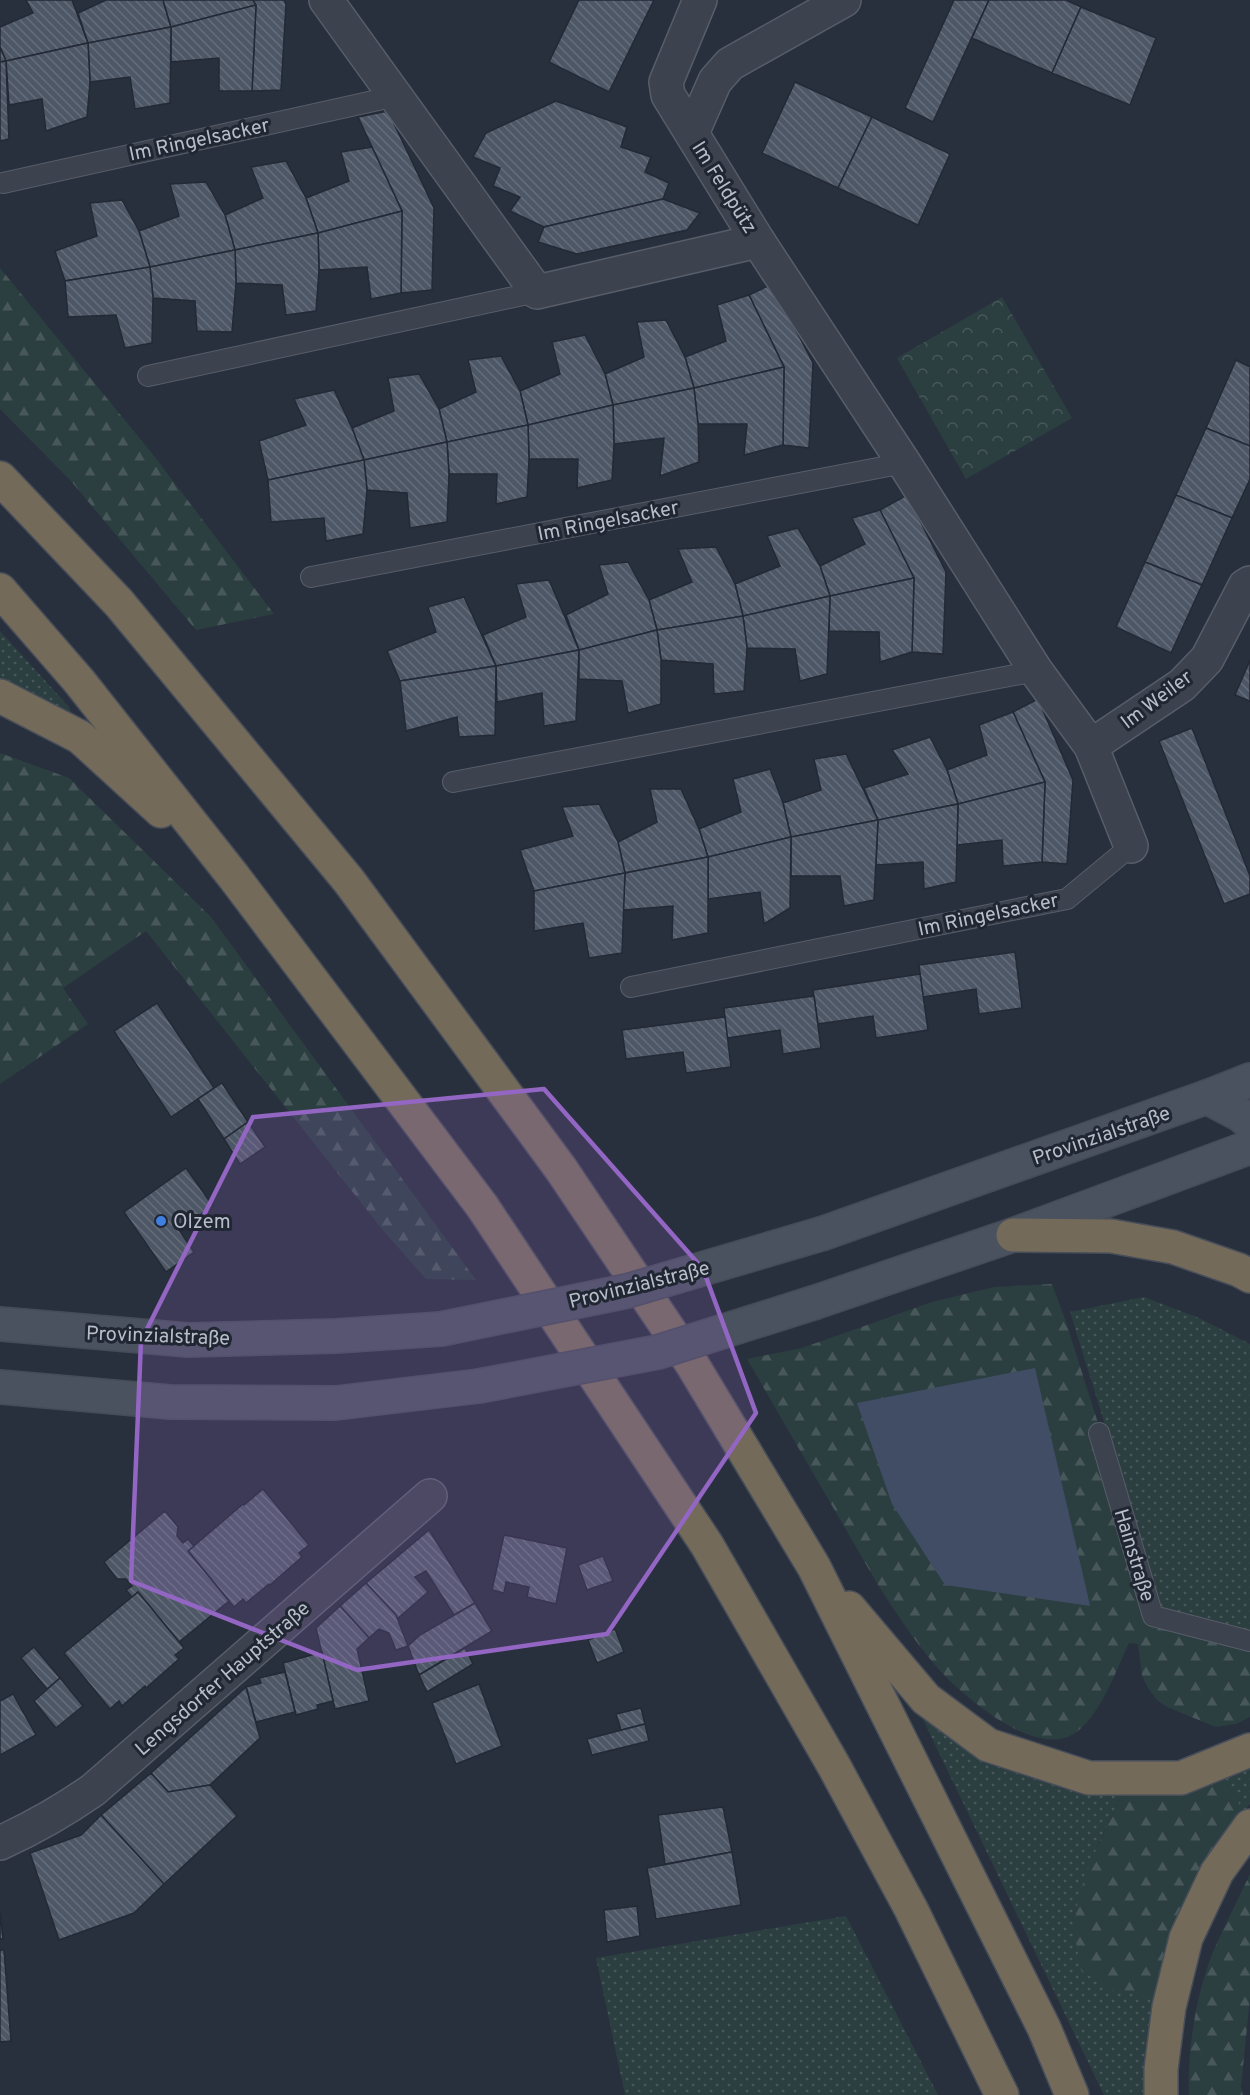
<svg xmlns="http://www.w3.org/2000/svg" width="1250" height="2095" font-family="Overpass,sans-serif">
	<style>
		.grass { fill: url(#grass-dots) }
		.forest { fill: url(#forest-firs) }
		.park { fill: url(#park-crowns) }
		.water { fill: #404d65 }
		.building { fill: url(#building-back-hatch); stroke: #232935; stroke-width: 1.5 }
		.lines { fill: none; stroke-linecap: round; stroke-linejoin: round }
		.service-casing { stroke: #575d69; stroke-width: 22 }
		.minor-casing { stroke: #575d69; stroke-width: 36 }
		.secondary-casing { stroke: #454b57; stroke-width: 36 }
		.motorway-casing { stroke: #474d59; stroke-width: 36 }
		.service { stroke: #3c434e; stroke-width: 20 }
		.minor { stroke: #3c434e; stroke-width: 33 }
		.secondary { stroke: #4a5260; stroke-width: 33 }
		.motorway { stroke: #736a5a; stroke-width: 33 }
		.secondary-bridge-casing { stroke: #454b57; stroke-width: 36; stroke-linecap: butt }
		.secondary-bridge { stroke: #4a5260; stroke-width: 33 }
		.marked { fill: #9366c3; fill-opacity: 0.2; stroke: #9366c3; stroke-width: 4.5; stroke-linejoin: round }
		.shop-dot { fill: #3f7fe0; stroke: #202733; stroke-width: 2 }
		.labels { text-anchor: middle; stroke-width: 6; stroke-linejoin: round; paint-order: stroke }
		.street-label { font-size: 20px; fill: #b8bec9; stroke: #202733 }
		.poi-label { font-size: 20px; fill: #b8bec9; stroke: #202733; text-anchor: start }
	</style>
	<defs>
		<pattern id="grass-dots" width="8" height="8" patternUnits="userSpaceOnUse" patternTransform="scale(1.5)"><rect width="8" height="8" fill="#2b3e40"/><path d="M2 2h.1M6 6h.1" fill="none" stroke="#48585a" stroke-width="1.8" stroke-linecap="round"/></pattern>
		<pattern id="forest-firs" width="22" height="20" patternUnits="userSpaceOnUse" patternTransform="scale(1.5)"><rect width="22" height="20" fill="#2b3e40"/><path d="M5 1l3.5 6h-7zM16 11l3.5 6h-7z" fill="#48585a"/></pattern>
		<pattern id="park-crowns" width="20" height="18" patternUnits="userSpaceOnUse" patternTransform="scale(1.5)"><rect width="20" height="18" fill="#2b3e40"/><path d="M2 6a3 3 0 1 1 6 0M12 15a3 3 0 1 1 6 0" fill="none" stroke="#48585a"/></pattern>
		<pattern id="building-back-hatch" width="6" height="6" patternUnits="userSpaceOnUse" patternTransform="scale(1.5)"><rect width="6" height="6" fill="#4e5766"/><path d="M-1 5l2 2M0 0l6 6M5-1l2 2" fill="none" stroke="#656d7b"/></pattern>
	</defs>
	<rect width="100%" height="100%" fill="#28303e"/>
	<!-- grass -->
	<g class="grass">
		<polygon points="0,631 69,707 74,719 0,684"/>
		<polygon points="1144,1297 1199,1318 1250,1344 1250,1631 1162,1609 1070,1312"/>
		<polygon points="915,1703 1001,1764 1030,1778 1094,1793 1122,1794 1097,1847 1159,2000 1149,2095 1104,2095"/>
		<polygon points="1250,1765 1250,1804 1239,1818 1216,1780"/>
		<polygon points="846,1916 938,2095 625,2095 596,1958"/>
	</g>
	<!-- forest -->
	<g class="forest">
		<polygon points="0,268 151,452 274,614 196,630 70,480 0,409"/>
		<polygon points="0,753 69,778 211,917 476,1280 426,1279 381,1228 146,931 63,988 88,1024 0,1084"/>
		<path d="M1052,1284L1065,1319L1158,1612L1250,1635V1717L1236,1724L1216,1727L1167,1707L1157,1700L1148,1688L1142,1676L1138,1644L1129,1643C1115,1672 1104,1708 1079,1730C1043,1762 975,1705 949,1680C921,1652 899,1617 878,1585L747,1359L802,1348L932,1302L994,1287Z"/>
		<path d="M1216,1780C1238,1787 1241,1795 1238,1818L1159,2000L1113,1990L1081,1970C1079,1957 1075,1942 1075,1929C1074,1888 1105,1831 1122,1794Z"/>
		<path d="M1250,1874V1998L1241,2087L1243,2095H1189C1187,2048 1197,1988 1216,1945C1227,1921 1239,1897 1250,1874Z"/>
	</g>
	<!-- park -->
	<polygon class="park" points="1002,297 1072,418 966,479 897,358"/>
	<!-- water -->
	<polygon class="water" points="1035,1368 1087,1592 1090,1606 945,1585 892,1504 857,1403"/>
	<!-- building -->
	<g class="building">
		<polygon points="26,0 72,0 88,43 6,61 0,47 0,27 33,13"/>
		<polygon points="106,0 163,0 171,27 88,43 78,13"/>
		<polygon points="163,0 253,0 256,5 171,27"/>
		<polygon points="253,0 284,0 286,4 281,90 252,91 256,5"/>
		<polygon points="579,0 654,0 609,92 549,62"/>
		<polygon points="954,0 989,0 933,122 905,108"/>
		<polygon points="989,0 1066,0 1081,7 1052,73 972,38"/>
		<polygon points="256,5 252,91 219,91 219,58 171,62 171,27"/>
		<polygon points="1081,7 1156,38 1130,105 1052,73"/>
		<polygon points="171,27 170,103 135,109 130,77 90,82 88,43"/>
		<polygon points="88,43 90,82 87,117 46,131 42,99 9,105 6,61"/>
		<polygon points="0,47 6,61 0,62"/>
		<polygon points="6,61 9,139 0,141 0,62"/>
		<polygon points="795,82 872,117 838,188 762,153"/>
		<polygon points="556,101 627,127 621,147 651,157 645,172 669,183 663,199 544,227 510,211 520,197 493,186 500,168 473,157 486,133"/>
		<polygon points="388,111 434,208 432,290 401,293 402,211 358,117"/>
		<polygon points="872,117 950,154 918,225 838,188"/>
		<polygon points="372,147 402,211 318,233 306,198 349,181 341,152"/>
		<polygon points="286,161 306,198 318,233 235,250 225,215 263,198 251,167"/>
		<polygon points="206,182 225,215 235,250 150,267 139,231 179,216 170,184"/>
		<polygon points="663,199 700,213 687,230 577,254 538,242 544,227"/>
		<polygon points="122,200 139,231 150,267 65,281 55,251 97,236 90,203"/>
		<polygon points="402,211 401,293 371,299 367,267 319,270 318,233"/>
		<polygon points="318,233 319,270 316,311 286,315 282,285 236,283 235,250"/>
		<polygon points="235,250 236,283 232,332 197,331 195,301 153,298 150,267"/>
		<polygon points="150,267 153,298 152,343 125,348 116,315 68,317 65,281"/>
		<polygon points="772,284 813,363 809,448 783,445 784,367 749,295"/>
		<polygon points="749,295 784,367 694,388 685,357 726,341 717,305"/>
		<polygon points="666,320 685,357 694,388 613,405 605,374 644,357 637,322"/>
		<polygon points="585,335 605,374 613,405 528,425 520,391 560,374 552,342"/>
		<polygon points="501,356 520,391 528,425 447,442 439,409 476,392 468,360"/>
		<polygon points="1236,360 1250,367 1250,446 1206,428"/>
		<polygon points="784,367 783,445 744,455 747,424 698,424 694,388"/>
		<polygon points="419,374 439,409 447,442 364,460 352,428 394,411 388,378"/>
		<polygon points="694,388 698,424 699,462 660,476 664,438 614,444 613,405"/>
		<polygon points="334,390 352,428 364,460 268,480 259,441 306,425 294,399"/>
		<polygon points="613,405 614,444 612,480 577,488 578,459 529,459 528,425"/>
		<polygon points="528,425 529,459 527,497 496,504 497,474 449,474 447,442"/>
		<polygon points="1206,428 1250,446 1250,479 1232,518 1176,495"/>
		<polygon points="447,442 449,474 447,522 410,528 407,493 367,490 364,460"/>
		<polygon points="364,460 367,490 363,534 326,541 324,518 271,522 268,480"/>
		<polygon points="907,495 946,572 943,654 912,652 914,578 880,510"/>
		<polygon points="1176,495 1232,518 1202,585 1145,562"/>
		<polygon points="880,510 914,578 830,596 820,566 865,544 852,518"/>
		<polygon points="798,528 820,566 830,596 743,616 735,584 780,566 767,536"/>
		<polygon points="716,547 735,584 743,616 657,630 649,600 692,582 678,549"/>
		<polygon points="628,562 649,600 657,630 579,650 566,615 608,594 599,565"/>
		<polygon points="1145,562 1202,585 1171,653 1116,627"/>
		<polygon points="914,578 912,652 880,662 879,632 829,631 830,596"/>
		<polygon points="549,580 579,650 496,666 483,635 526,617 516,584"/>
		<polygon points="830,596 827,674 800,681 795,649 747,648 743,616"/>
		<polygon points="464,597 496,666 400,681 387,651 436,632 428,607"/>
		<polygon points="743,616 747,648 744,691 714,694 713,664 661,660 657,630"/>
		<polygon points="657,630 661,660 661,704 628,713 622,681 579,679 579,650"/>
		<polygon points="579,650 576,721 544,726 542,693 497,702 496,666"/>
		<polygon points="1250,660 1250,701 1235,695"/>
		<polygon points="496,666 495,735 459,737 457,717 406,731 400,681"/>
		<polygon points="1038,699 1073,780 1067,864 1042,862 1045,782 1013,712"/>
		<polygon points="1013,712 1045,782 958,804 947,770 987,755 979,725"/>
		<polygon points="1192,728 1250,876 1250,894 1224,904 1159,741"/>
		<polygon points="930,737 947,770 958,804 878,820 864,788 908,774 892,750"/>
		<polygon points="846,754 878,820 791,837 783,803 821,790 814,759"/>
		<polygon points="770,769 783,803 791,837 708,857 699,829 741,812 733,779"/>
		<polygon points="1045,782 1042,862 1003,866 1002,840 957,845 958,804"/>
		<polygon points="650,789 681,789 699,829 708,857 625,873 618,842 657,822"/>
		<polygon points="599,804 618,842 625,873 534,891 520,850 573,836 562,807"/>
		<polygon points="958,804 956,882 924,889 923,862 876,865 878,820"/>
		<polygon points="878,820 874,900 844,906 840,876 791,876 791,837"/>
		<polygon points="791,837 790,908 764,924 760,892 708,899 708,857"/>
		<polygon points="708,857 708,933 672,940 673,906 623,910 625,873"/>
		<polygon points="625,873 622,953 589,958 583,923 534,931 534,891"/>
		<polygon points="1015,952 1022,1008 979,1014 976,989 923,997 919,965"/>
		<polygon points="920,974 928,1030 876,1038 873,1016 818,1024 813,990"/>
		<polygon points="814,996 821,1048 783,1054 780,1030 727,1038 724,1008"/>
		<polygon points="157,1003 214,1088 171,1117 114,1031"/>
		<polygon points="725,1017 731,1067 686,1073 683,1052 626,1059 622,1030"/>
		<polygon points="222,1083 248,1122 224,1139 198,1099"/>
		<polygon points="248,1122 265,1147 240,1164 224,1139"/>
		<polygon points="186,1168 213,1206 179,1230 194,1252 166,1272 124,1212"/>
		<polygon points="263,1489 309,1545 299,1553 302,1557 270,1585 269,1584 246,1603 243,1599 234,1607 188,1551 243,1504 244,1505"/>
		<polygon points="165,1511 178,1527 177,1536 183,1543 188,1539 194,1546 188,1551 229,1601 179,1642 138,1592 132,1597 126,1590 132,1586 126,1579 117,1579 104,1562"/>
		<polygon points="429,1530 475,1603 454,1615 426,1571 415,1577 428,1592 397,1619 366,1583"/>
		<polygon points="504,1535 567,1548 556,1604 527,1597 529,1587 506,1582 504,1593 492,1590"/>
		<polygon points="603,1556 613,1581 587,1590 578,1565"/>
		<polygon points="366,1583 396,1615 408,1646 396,1650 389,1633 379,1629 369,1638 340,1606"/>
		<polygon points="138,1592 184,1648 175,1655 179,1659 146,1688 145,1686 122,1706 119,1701 110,1709 64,1653"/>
		<polygon points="475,1603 492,1631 419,1675 408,1646 420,1635"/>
		<polygon points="340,1606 369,1638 357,1649 369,1701 335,1709 316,1628"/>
		<polygon points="615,1629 624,1652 597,1663 588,1640"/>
		<polygon points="34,1647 60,1678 47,1689 21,1658"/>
		<polygon points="465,1648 473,1664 427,1692 419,1675"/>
		<polygon points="322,1652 333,1701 317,1705 318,1709 296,1715 283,1663"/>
		<polygon points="285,1672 295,1712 256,1722 246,1687 261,1683 259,1678"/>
		<polygon points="60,1678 83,1706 56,1728 34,1701"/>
		<polygon points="479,1684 502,1746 456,1764 432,1703"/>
		<polygon points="246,1687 260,1738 210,1785 168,1792 151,1773"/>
		<polygon points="13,1694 36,1735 0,1755 0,1701"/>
		<polygon points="641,1708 645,1724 621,1730 616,1714"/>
		<polygon points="645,1724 649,1741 592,1755 587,1739"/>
		<polygon points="151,1773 168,1792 210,1785 237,1816 164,1884 101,1815"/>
		<polygon points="723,1807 732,1852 665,1864 658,1815"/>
		<polygon points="101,1815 164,1884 134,1913 59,1940 30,1853 81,1835"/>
		<polygon points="732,1852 741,1905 656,1919 647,1868"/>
		<polygon points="637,1906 640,1936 607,1942 604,1910"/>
		<polygon points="0,1912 3,1939 0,1939"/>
		<polygon points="0,1950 4,1950 11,2041 0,2042"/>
	</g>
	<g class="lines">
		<defs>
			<g id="service">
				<polyline points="3,183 396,96"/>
				<polyline points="148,376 537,292"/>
				<polyline points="311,577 904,463"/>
				<polyline points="453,782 1036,671"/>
				<polyline points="631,987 1067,899 1131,846"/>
				<polyline points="1099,1433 1153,1616 1250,1641"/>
			</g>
			<g id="minor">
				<polyline points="326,0 537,292 758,241 904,463 1036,671 1091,746 1131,846"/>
				<polyline points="700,0 666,82 668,95 758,241"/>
				<polyline points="692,133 715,81 730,64 844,0"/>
				<polyline points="1091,746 1182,685 1207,659 1245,586 1250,583"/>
				<path d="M0,1843C33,1828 63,1811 93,1790L430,1496"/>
			</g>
			<g id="secondary">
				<polyline points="1207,1097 1241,1115 1250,1123"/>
				<polyline points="824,1233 1207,1097 1250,1080"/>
				<polyline points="816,1302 1013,1235 1250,1147"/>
				<polyline points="0,1324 188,1340 336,1336 441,1329"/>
				<polyline points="0,1387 170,1402 336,1403 479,1386"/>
			</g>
			<g id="motorway">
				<polyline points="0,478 119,603 349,881 561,1169 692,1364 814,1567 1044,2028 1072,2095"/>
				<polyline points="0,590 79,681 234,877 482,1206 707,1545 834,1766 911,1909 1002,2095"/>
				<polyline points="0,696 80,737 161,811"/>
				<polyline points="1013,1235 1111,1236 1173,1247 1239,1270 1250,1276"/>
				<polyline points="849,1608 926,1699 988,1745 1089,1778 1181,1778 1250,1750"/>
				<polyline points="1161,2095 1161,2069 1169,2007 1186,1938 1217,1872 1250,1826"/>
			</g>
		</defs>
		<!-- service casing -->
		<use href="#service" class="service-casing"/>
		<!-- minor casing -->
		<use href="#minor" class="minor-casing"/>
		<!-- secondary casing -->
		<use href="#secondary" class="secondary-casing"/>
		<!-- motorway casing -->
		<use href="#motorway" class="motorway-casing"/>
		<!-- service -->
		<use href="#service" class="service"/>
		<!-- minor -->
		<use href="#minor" class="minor"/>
		<!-- secondary -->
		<use href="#secondary" class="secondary"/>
		<!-- motorway -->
		<use href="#motorway" class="motorway"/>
		<defs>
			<g id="secondary-bridge">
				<polyline points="441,1329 627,1291 824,1233"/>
				<polyline points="479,1386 658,1352 816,1302"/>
			</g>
		</defs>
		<!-- secondary-bridge casing -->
		<use href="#secondary-bridge" class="secondary-bridge-casing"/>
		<!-- secondary-bridge -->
		<use href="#secondary-bridge" class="secondary-bridge"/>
	</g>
	<!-- marked area -->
	<path class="marked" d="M544,1089L703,1269L756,1413L607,1634L357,1670L131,1581L141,1341L253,1117Z"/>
	<!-- markers -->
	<circle class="shop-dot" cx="161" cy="1221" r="6"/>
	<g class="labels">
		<!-- street labels -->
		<g class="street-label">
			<text transform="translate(199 139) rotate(-12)" y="7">Im Ringelsacker</text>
			<text transform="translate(725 187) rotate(58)" y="7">Im Feldpütz</text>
			<text transform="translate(608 520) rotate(-11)" y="7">Im Ringelsacker</text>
			<text transform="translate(1156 699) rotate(-37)" y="7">Im Weiler</text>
			<text transform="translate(988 914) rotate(-12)" y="7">Im Ringelsacker</text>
			<text transform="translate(1101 1135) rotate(-19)" y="7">Provinzialstraße</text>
			<text transform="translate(639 1284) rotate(-14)" y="7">Provinzialstraße</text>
			<text transform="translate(158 1335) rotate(2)" y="7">Provinzialstraße</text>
			<text transform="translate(1135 1555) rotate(73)" y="7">Hainstraße</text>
			<text transform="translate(222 1678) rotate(-41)" y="7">Lengsdorfer Hauptstraße</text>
		</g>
		<!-- poi labels -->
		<g class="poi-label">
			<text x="173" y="1228">Olzem</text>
		</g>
	</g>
</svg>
